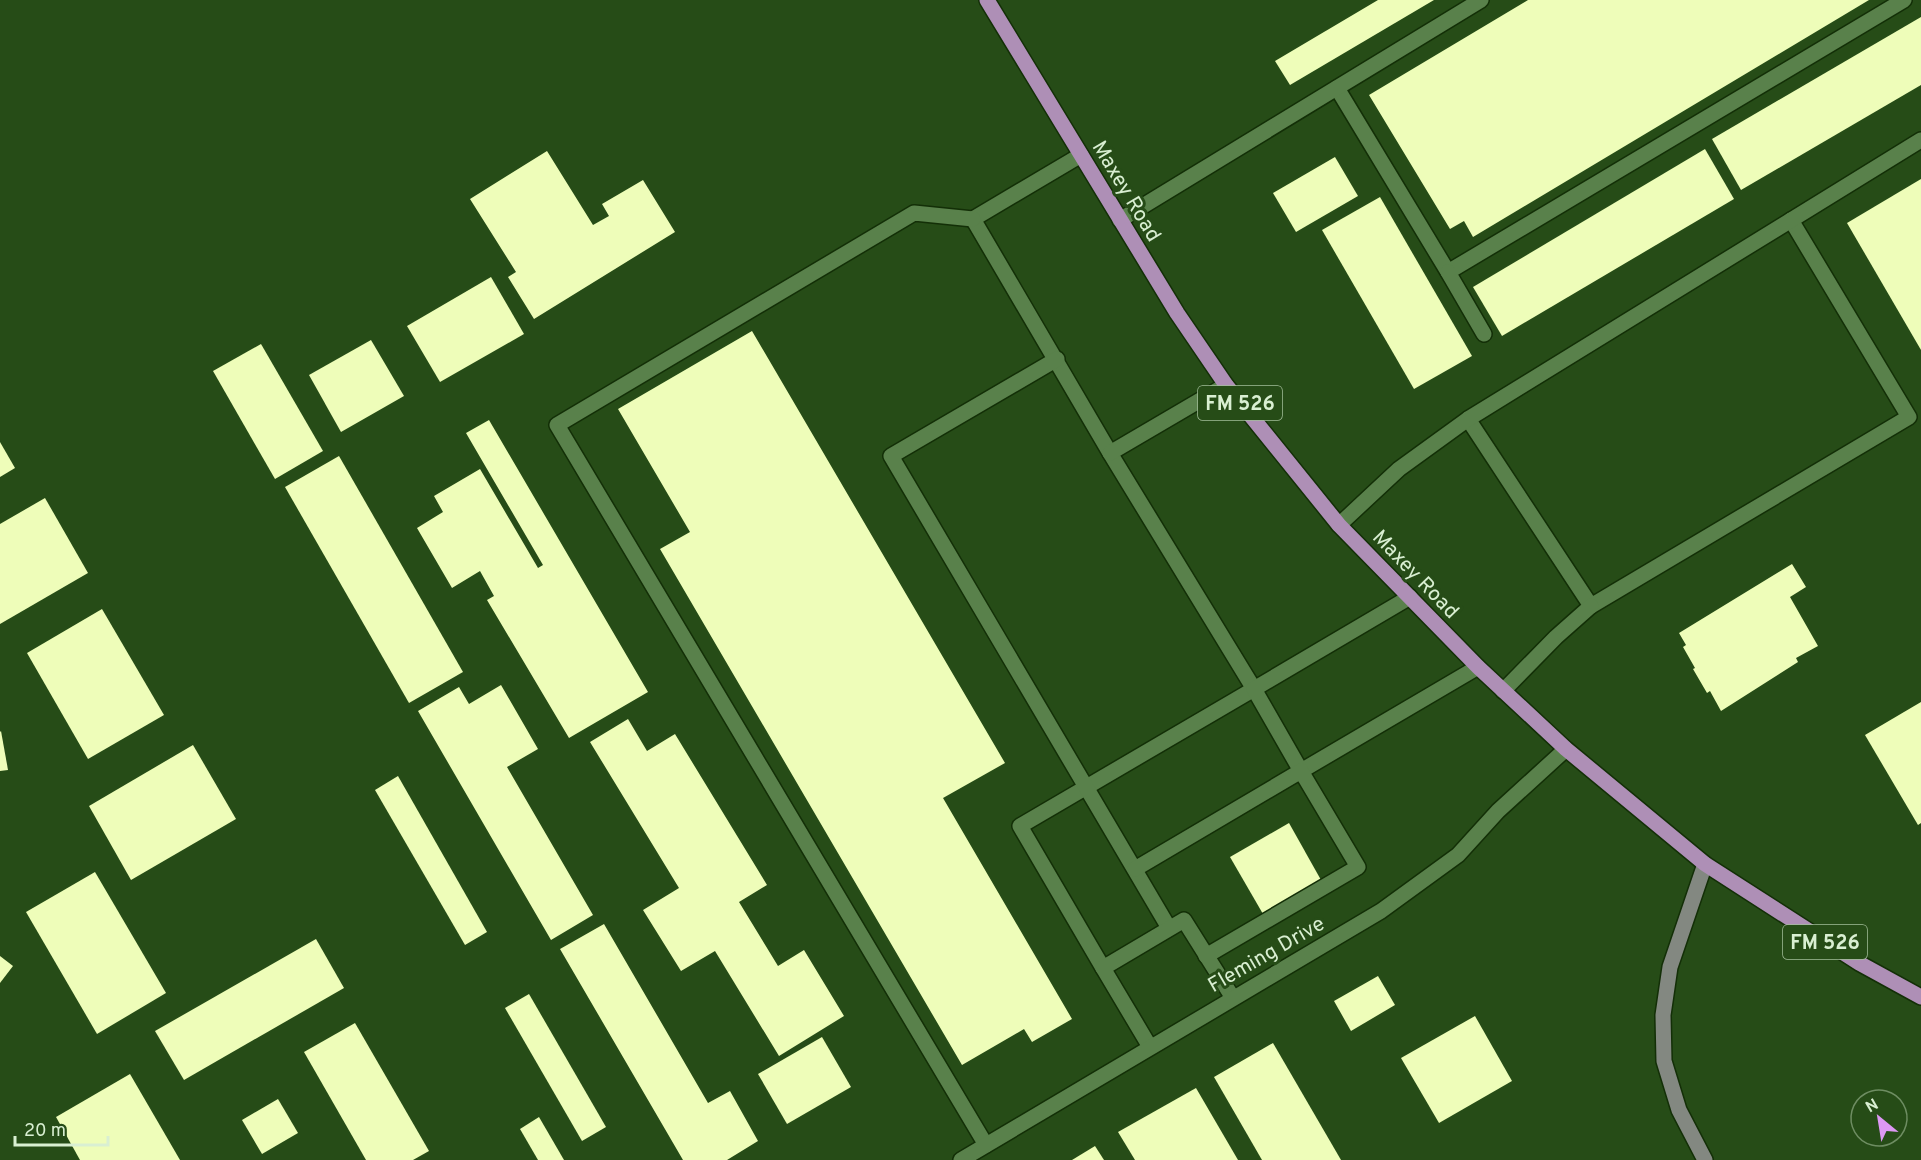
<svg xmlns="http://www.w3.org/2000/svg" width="1921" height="1160" font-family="Overpass,sans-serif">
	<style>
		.building { fill: #eefdb9 }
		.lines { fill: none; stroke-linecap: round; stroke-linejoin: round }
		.lane-casing { stroke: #132f07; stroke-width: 18 }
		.street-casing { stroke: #132f07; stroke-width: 18 }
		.secondary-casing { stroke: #132f07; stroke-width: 18 }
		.primary-casing { stroke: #132f07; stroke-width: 18 }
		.lane { stroke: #59814b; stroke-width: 15 }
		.street { stroke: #59814b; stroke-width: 15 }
		.secondary { stroke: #838881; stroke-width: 15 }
		.primary { stroke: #ae8fb6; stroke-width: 15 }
		.labels { text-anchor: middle; stroke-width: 6; stroke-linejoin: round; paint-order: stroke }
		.shield { fill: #264c17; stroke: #a3be9a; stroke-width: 1.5 }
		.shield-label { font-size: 20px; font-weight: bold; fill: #d9efd2 }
		.street-label { font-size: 21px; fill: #d9efd2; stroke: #264c17 }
	</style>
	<rect width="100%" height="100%" fill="#264c17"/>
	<!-- building -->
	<g class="building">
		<polygon points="1378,0 1434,0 1290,85 1275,61"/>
		<polygon points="1528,0 1869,0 1473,237 1464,221 1450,229 1369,95"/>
		<polygon points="1921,17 1921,85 1741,190 1712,139"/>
		<polygon points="1705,149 1734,199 1502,336 1473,287"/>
		<polygon points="547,151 593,225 609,216 602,204 643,180 675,232 534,319 508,277 516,272 470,199"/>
		<polygon points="1335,157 1358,196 1296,232 1273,193"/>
		<polygon points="1921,179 1921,350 1847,223"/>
		<polygon points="1380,197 1472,356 1414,389 1322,230"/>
		<polygon points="491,277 524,334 440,382 407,326"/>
		<polygon points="752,331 1005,763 943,798 1072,1019 1032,1042 1024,1029 962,1065 660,549 690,532 618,409"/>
		<polygon points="371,340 404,396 341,432 309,375"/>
		<polygon points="261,344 323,451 275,479 213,371"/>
		<polygon points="489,420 648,692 569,738 487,600 494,596 480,571 452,588 417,528 443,512 434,496 480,469 538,568 543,565 466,433"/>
		<polygon points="0,442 15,468 0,477"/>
		<polygon points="339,456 463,672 409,703 285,487"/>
		<polygon points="45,498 88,573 0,624 0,524"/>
		<polygon points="1792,564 1806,587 1790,597 1818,646 1796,658 1798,662 1721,711 1710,691 1707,693 1693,669 1695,668 1683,647 1686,645 1679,633"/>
		<polygon points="102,609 164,715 88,759 27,653"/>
		<polygon points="501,685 538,749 507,767 593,915 551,940 418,711 459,687 469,704"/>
		<polygon points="1921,702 1921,823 1918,825 1865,735"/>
		<polygon points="628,719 647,751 675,734 767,885 739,902 778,966 804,950 844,1016 779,1056 715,951 681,971 643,910 679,888 590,742"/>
		<polygon points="1,731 8,770 0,771 0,732"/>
		<polygon points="193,745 236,819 131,880 89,806"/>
		<polygon points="398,776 487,932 465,945 375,790"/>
		<polygon points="1289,823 1321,880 1263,914 1230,857"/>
		<polygon points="95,872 166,993 97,1034 26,912"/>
		<polygon points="604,924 708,1103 730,1091 758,1141 727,1160 683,1160 560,949"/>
		<polygon points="316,939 344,988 184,1080 155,1031"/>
		<polygon points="0,956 13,966 0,983"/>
		<polygon points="1378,976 1395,1005 1351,1031 1334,1001"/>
		<polygon points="529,994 606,1127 582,1141 505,1008"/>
		<polygon points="1475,1016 1512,1081 1439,1123 1401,1058"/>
		<polygon points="355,1023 429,1151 413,1160 366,1160 304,1052"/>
		<polygon points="822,1037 851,1087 787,1124 758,1074"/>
		<polygon points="1273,1043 1341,1160 1262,1160 1214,1077"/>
		<polygon points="130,1074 180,1160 80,1160 56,1117"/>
		<polygon points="1196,1088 1238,1160 1135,1160 1118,1132"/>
		<polygon points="278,1099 298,1133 262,1154 242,1120"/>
		<polygon points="539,1117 564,1160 538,1160 520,1129"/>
		<polygon points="1095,1146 1104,1160 1072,1160"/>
	</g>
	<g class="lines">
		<defs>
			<g id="lane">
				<polyline points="1337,88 1448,272 1904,0"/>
				<polyline points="1081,155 973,219 1110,453 1254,689 1020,826 1103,968"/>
				<polyline points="973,219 914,213 557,425 986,1145"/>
				<polyline points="1120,220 1481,0"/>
				<polyline points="1448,272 1484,334"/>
				<polyline points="1057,359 891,456 1169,928"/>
				<polyline points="1468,419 1591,606 1909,417 1791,220"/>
				<polyline points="1110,453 1226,385"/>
				<polyline points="1339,525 1399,469 1468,419 1921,140"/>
				<polyline points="1410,597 1254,689 1301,771 1478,667"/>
				<polyline points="1503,691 1556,637 1591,606"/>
				<polyline points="1135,869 1301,771 1358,867 1206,956"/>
				<polyline points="1150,1047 1103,968 1184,920 1233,998"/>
			</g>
			<polyline id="street" points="961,1160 1381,911 1458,855 1498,811 1566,749"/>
			<polyline id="secondary" points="1705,864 1670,967 1663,1015 1664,1061 1679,1110 1705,1160"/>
			<polyline id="primary" points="987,0 1177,313 1226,385 1339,525 1478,667 1566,749 1705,864 1859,963 1921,997"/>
		</defs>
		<!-- lane casing -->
		<use href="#lane" class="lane-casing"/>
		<!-- street casing -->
		<use href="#street" class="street-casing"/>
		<!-- secondary casing -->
		<use href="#secondary" class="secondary-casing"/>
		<!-- primary casing -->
		<use href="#primary" class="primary-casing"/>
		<!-- lane -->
		<use href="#lane" class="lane"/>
		<!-- street -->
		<use href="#street" class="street"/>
		<!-- secondary -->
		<use href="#secondary" class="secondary"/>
		<!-- primary -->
		<use href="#primary" class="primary"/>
	</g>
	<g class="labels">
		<!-- shield labels -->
		<g class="shield">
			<rect x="1198" y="386" width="84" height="34" rx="4.5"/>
			<rect x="1783" y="925" width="84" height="34" rx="4.5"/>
		</g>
		<g class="shield-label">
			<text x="1240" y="410">FM 526</text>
			<text x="1825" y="949">FM 526</text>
		</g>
		<!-- street labels -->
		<g class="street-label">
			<text transform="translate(1127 191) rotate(59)" y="7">Maxey Road</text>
			<text transform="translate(1416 574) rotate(46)" y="7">Maxey Road</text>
			<text transform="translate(1266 954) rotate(-30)" y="7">Fleming Drive</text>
		</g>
	</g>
	<!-- north arrow -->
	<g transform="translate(1879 1118) rotate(330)"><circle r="28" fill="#264c17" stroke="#6e8d62" stroke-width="1.5"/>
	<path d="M0-4.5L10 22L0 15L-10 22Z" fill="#dd98f3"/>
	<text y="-9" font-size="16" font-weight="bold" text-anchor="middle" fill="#d9efd2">N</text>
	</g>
	<!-- scale -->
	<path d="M15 1136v9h93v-9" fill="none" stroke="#d9efd2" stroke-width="3"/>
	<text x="24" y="1136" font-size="18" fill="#d9efd2" stroke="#264c17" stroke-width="4.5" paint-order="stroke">20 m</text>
</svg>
